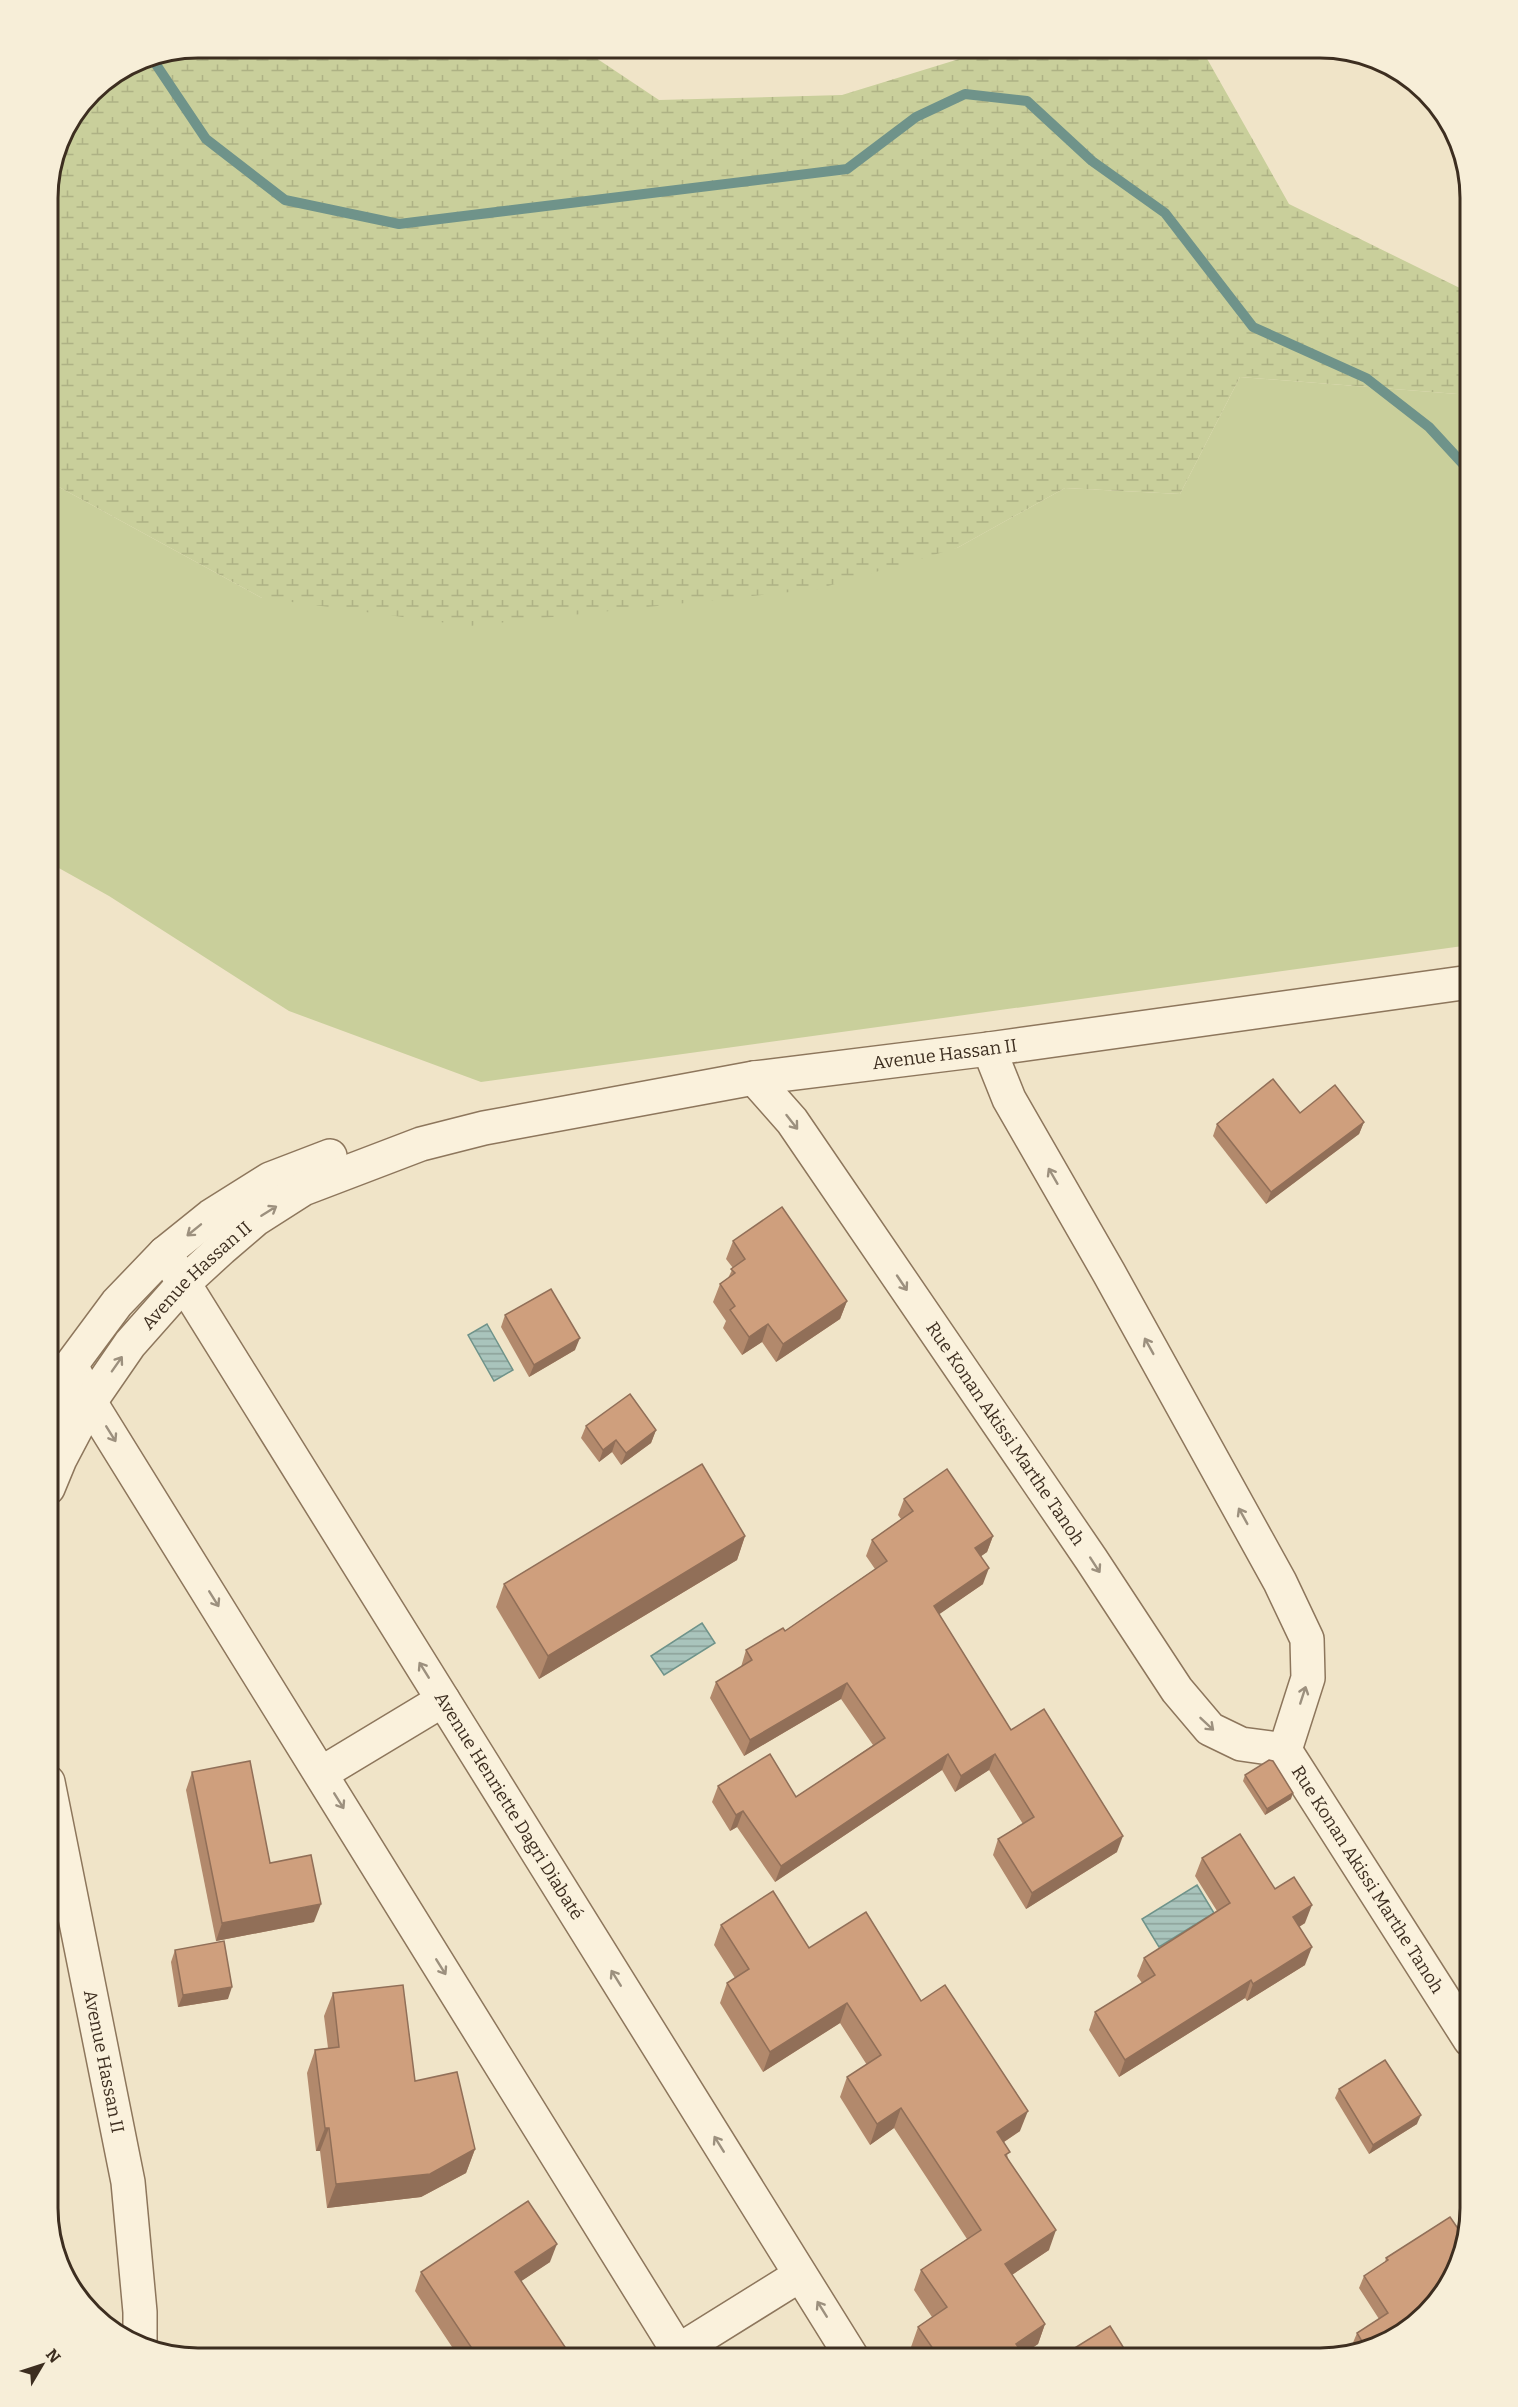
<svg xmlns="http://www.w3.org/2000/svg" width="1518" height="2407" font-family="Bitter,serif">
	<style>
		.grass { fill: #c9cf9b }
		.wetland { fill: url(#wetland-marsh) }
		.water { fill: url(#water-rules); stroke: #6f938a; stroke-width: 1.5 }
		.lines { fill: none; stroke-linecap: round; stroke-linejoin: round }
		.stream { stroke: #6f938a; stroke-width: 10 }
		.minor-casing { stroke: #8d765c; stroke-width: 36 }
		.minor { stroke: #faf1dc; stroke-width: 33 }
		.wall { fill: #b2896c }
		.shaded-wall { fill: #916f58 }
		.building { fill: #cf9f7d; stroke: #916f58; stroke-width: 1.5 }
		.oneway { stroke: #9c907e }
		.labels { text-anchor: middle; stroke-width: 6; stroke-linejoin: round; paint-order: stroke }
		.street-label { font-size: 18px; fill: #3d2e20; stroke: #f7eed8 }
		.rim { fill: none; stroke: #3d2e20; stroke-width: 3 }
	</style>
	<defs>
		<pattern id="wetland-marsh" width="20" height="14" patternUnits="userSpaceOnUse" patternTransform="scale(1.5)"><rect width="20" height="14" fill="#c9cf9b"/><path d="M1 5h8M5 5V1M11 12h8M15 12V8" fill="none" stroke="#aeb285"/></pattern>
		<pattern id="water-rules" width="6" height="5" patternUnits="userSpaceOnUse" patternTransform="scale(1.5)"><rect width="6" height="5" fill="#a9c4bc"/><path d="M0 2.5h6" fill="none" stroke="#8ba098"/></pattern>
	</defs>
	<rect width="100%" height="100%" fill="#f0e4c8"/>
	<!-- grass -->
	<polygon class="grass" points="1240,377 1470,395 1470,945 481,1082 289,1011 109,896 48,862 48,481 262,598 957,548 1065,488 1180,494"/>
	<!-- wetland -->
	<polygon class="wetland" points="199,48 581,48 659,100 842,95 995,48 1201,48 1289,204 1470,293 1470,395 1240,377 1180,494 1065,488 957,548 818,589 469,626 262,598 48,481 48,189 60,141 92,92 141,59"/>
	<!-- water -->
	<g class="water">
		<polygon points="487,1324 513,1370 494,1381 468,1335"/>
		<polygon points="702,1623 715,1643 664,1675 651,1656"/>
		<polygon points="1197,1885 1214,1913 1159,1947 1142,1919"/>
	</g>
	<g class="lines">
		<!-- stream -->
		<polyline class="stream" points="151,57 206,139 285,200 399,224 847,169 916,117 965,94 1027,101 1092,161 1165,213 1253,327 1366,378 1429,427 1464,465 1470,468"/>
		<defs>
			<g id="minor">
				<polyline points="989,1049 1009,1099 1109,1273 1280,1582 1307,1639 1308,1678 1285,1750"/>
				<path id="s1" d="M754,1078L792,1121L1091,1559L1177,1690L1210,1729L1241,1744L1285,1750L1470,2040"/>
				<path id="s2" d="M165,1253L853,2359"/>
				<polyline points="71,1365 90,1402 683,2359"/>
				<polyline points="48,1416 71,1365 117,1303 165,1253 211,1216 270,1179 330,1156"/>
				<path id="s3" d="M48,1488L60,1459L90,1402L130,1344L184,1283L221,1249L256,1219L303,1189L421,1144L484,1128L754,1078L989,1049L1470,982"/>
				<polyline points="322,1773 443,1700"/>
				<path id="s4" d="M48,1782L128,2182L140,2312V2342"/>
				<polyline points="678,2351 800,2275"/>
			</g>
		</defs>
		<!-- minor casing -->
		<use href="#minor" class="minor-casing"/>
		<!-- minor -->
		<use href="#minor" class="minor"/>
	</g>
	<!-- wall -->
	<g class="wall">
		<polygon points="1300,1113 1364,1122 1359,1134 1266,1204 1213,1136 1217,1124"/>
		<polygon points="733,1241 847,1301 840,1319 776,1362 762,1342 742,1355 723,1328 726,1321 713,1302 720,1284 728,1278 733,1268 726,1259"/>
		<polygon points="505,1315 575,1350 529,1377 501,1327"/>
		<polygon points="586,1426 656,1430 651,1443 621,1465 612,1452 599,1462 581,1438"/>
		<polygon points="904,1499 993,1536 987,1552 981,1556 983,1584 939,1614 1011,1730 1117,1852 1026,1909 993,1855 998,1839 1023,1824 989,1770 955,1792 942,1770 775,1882 737,1827 730,1831 712,1802 718,1786 796,1797 873,1745 841,1699 744,1756 710,1698 716,1682 741,1667 746,1650 785,1631 875,1569 866,1556 872,1540 901,1519 898,1515"/>
		<polygon points="745,1536 737,1560 539,1679 496,1607 504,1584"/>
		<polygon points="1470,1685 1470,1717 1462,1704 1468,1686"/>
		<polygon points="192,1772 270,1863 314,1922 216,1941 186,1790"/>
		<polygon points="1245,1775 1291,1799 1265,1815 1243,1781"/>
		<polygon points="1202,1858 1275,1889 1305,1923 1299,1927 1305,1965 1247,2001 1245,1998 1119,2077 1089,2030 1095,2012 1142,1983 1137,1976 1144,1958 1217,1911 1195,1876"/>
		<polygon points="721,1925 809,1948 921,2001 1020,2131 1004,2142 1008,2158 1049,2250 1012,2275 1045,2324 1038,2344 1023,2354 1026,2359 919,2359 911,2347 918,2327 932,2317 914,2290 921,2270 967,2239 894,2128 870,2145 840,2097 847,2077 867,2065 840,2023 763,2072 720,2003 727,1983 735,1978 714,1945"/>
		<polygon points="175,1950 228,1999 178,2007 171,1962"/>
		<polygon points="333,1993 415,2081 475,2149 466,2173 421,2197 327,2208 320,2151 316,2151 307,2073 315,2050 328,2048 324,2016"/>
		<polygon points="1339,2089 1417,2124 1369,2154 1335,2098"/>
		<polygon points="1450,2217 1386,2343 1356,2351 1352,2345 1357,2333 1379,2319 1359,2288 1364,2276 1385,2262 1386,2258"/>
		<polygon points="550,2262 521,2281 573,2359 460,2359 415,2291 421,2272"/>
		<polygon points="1073,2349 1123,2356 1119,2359 1073,2359 1070,2356"/>
	</g>
	<!-- shaded-wall -->
	<g class="shaded-wall">
		<polygon points="1364,1122 1359,1134 1266,1204 1271,1192"/>
		<polygon points="847,1301 840,1319 776,1362 783,1344"/>
		<polygon points="768,1324 762,1342 742,1355 749,1337"/>
		<polygon points="580,1338 575,1350 529,1377 534,1365"/>
		<polygon points="656,1430 651,1443 621,1465 626,1453"/>
		<polygon points="616,1440 612,1452 599,1462 603,1450"/>
		<polygon points="745,1536 737,1560 539,1679 548,1656"/>
		<polygon points="993,1536 987,1552 970,1564 975,1548"/>
		<polygon points="989,1568 983,1584 928,1622 934,1606"/>
		<polygon points="847,1683 841,1699 744,1756 750,1740"/>
		<polygon points="948,1754 942,1770 775,1882 781,1866"/>
		<polygon points="995,1754 989,1770 955,1792 961,1776"/>
		<polygon points="1293,1793 1291,1799 1265,1815 1267,1809"/>
		<polygon points="743,1811 737,1827 730,1831 736,1815"/>
		<polygon points="1123,1836 1117,1852 1026,1909 1032,1893"/>
		<polygon points="321,1904 314,1922 216,1941 222,1923"/>
		<polygon points="1312,1905 1305,1923 1286,1935 1293,1917"/>
		<polygon points="1312,1947 1305,1965 1247,2001 1253,1984"/>
		<polygon points="1251,1980 1245,1998 1119,2077 1125,2060"/>
		<polygon points="232,1987 228,1999 178,2007 183,1995"/>
		<polygon points="847,2003 840,2023 763,2072 770,2052"/>
		<polygon points="901,2108 894,2128 870,2145 877,2124"/>
		<polygon points="1028,2111 1020,2131 989,2152 997,2132"/>
		<polygon points="1421,2115 1417,2124 1369,2154 1373,2145"/>
		<polygon points="325,2128 329,2128 320,2151 316,2151"/>
		<polygon points="475,2149 466,2173 421,2197 327,2208 336,2184"/>
		<polygon points="1056,2230 1049,2250 998,2284 1005,2264"/>
		<polygon points="557,2244 550,2262 508,2290 515,2272"/>
		<polygon points="1045,2324 1038,2344 1016,2359 1016,2344"/>
		<polygon points="1125,2350 1123,2356 1119,2359 1112,2359"/>
	</g>
	<!-- building -->
	<g class="building">
		<polygon points="1273,1079 1300,1113 1335,1085 1364,1122 1271,1192 1217,1124"/>
		<polygon points="782,1207 847,1301 783,1344 768,1324 749,1337 730,1310 735,1306 720,1284 735,1273 731,1269 745,1259 733,1241"/>
		<polygon points="551,1289 580,1338 534,1365 505,1315"/>
		<polygon points="630,1394 656,1430 626,1453 616,1440 603,1450 586,1426"/>
		<polygon points="702,1464 745,1536 548,1656 504,1584"/>
		<polygon points="947,1469 993,1536 975,1548 989,1568 934,1606 1011,1730 1044,1709 1123,1836 1032,1893 998,1839 1034,1817 995,1754 961,1776 948,1754 781,1866 743,1811 736,1815 718,1786 770,1754 796,1797 885,1738 847,1683 750,1740 716,1682 752,1660 746,1650 783,1628 785,1631 887,1561 872,1540 913,1511 904,1499"/>
		<polygon points="1269,1760 1273,1761 1293,1793 1267,1809 1245,1775"/>
		<polygon points="250,1761 270,1863 311,1855 321,1904 222,1923 192,1772"/>
		<polygon points="1240,1834 1275,1889 1294,1877 1312,1905 1293,1917 1312,1947 1253,1984 1251,1980 1125,2060 1095,2012 1155,1975 1144,1958 1230,1903 1202,1858"/>
		<polygon points="773,1891 809,1948 866,1912 921,2001 945,1985 1028,2111 997,2132 1010,2152 1005,2155 1056,2230 1005,2264 1045,2324 1016,2344 1026,2359 940,2359 918,2327 947,2307 921,2270 981,2230 901,2108 877,2124 847,2077 881,2055 847,2003 770,2052 727,1983 749,1969 721,1925"/>
		<polygon points="224,1941 232,1987 183,1995 175,1950"/>
		<polygon points="403,1985 415,2081 457,2072 475,2149 430,2174 336,2184 329,2128 325,2128 315,2050 339,2047 333,1993"/>
		<polygon points="1385,2060 1421,2115 1373,2145 1339,2089"/>
		<polygon points="528,2201 557,2244 515,2272 573,2359 479,2359 421,2272"/>
		<polygon points="1450,2217 1463,2236 1450,2284 1386,2343 1366,2348 1357,2333 1388,2313 1364,2276 1388,2260 1386,2258"/>
		<polygon points="1110,2326 1125,2350 1112,2359 1079,2359 1073,2349"/>
	</g>
	<!-- one-way arrows -->
	<defs><path id="oneway-shaft" d="M-6 0H5M1.5-3L5.5 0L1.5 3" fill="none" stroke-width="1.6" stroke-linecap="round" stroke-linejoin="round" transform="scale(1.5)"/></defs>
	<g class="oneway">
		<use href="#oneway-shaft" transform="translate(792 1122) rotate(52)"/>
		<use href="#oneway-shaft" transform="translate(1053 1176) rotate(-120)"/>
		<use href="#oneway-shaft" transform="translate(269 1211) rotate(-32)"/>
		<use href="#oneway-shaft" transform="translate(194 1230) rotate(141)"/>
		<use href="#oneway-shaft" transform="translate(902 1283) rotate(56)"/>
		<use href="#oneway-shaft" transform="translate(1149 1346) rotate(-119)"/>
		<use href="#oneway-shaft" transform="translate(117 1364) rotate(-55)"/>
		<use href="#oneway-shaft" transform="translate(111 1434) rotate(58)"/>
		<use href="#oneway-shaft" transform="translate(1243 1516) rotate(-119)"/>
		<use href="#oneway-shaft" transform="translate(1095 1565) rotate(57)"/>
		<use href="#oneway-shaft" transform="translate(214 1599) rotate(58)"/>
		<use href="#oneway-shaft" transform="translate(424 1670) rotate(-122)"/>
		<use href="#oneway-shaft" transform="translate(1303 1695) rotate(-72)"/>
		<use href="#oneway-shaft" transform="translate(1207 1724) rotate(43)"/>
		<use href="#oneway-shaft" transform="translate(339 1801) rotate(58)"/>
		<use href="#oneway-shaft" transform="translate(441 1967) rotate(58)"/>
		<use href="#oneway-shaft" transform="translate(616 1978) rotate(-122)"/>
		<use href="#oneway-shaft" transform="translate(719 2144) rotate(-122)"/>
		<use href="#oneway-shaft" transform="translate(822 2309) rotate(-122)"/>
	</g>
	<g class="labels">
		<!-- street labels -->
		<g class="street-label">
			<text dy="6" stroke="none"><textPath href="#s3" startOffset="1058">Avenue Hassan II</textPath></text>
			<text dy="6" stroke="none"><textPath href="#s3" startOffset="262">Avenue Hassan II</textPath></text>
			<text dy="6" stroke="none"><textPath href="#s1" startOffset="436">Rue Konan Akissi Marthe Tanoh</textPath></text>
			<text dy="6" stroke="none"><textPath href="#s2" startOffset="651">Avenue Henriette Dagri Diabaté</textPath></text>
			<text dy="6" stroke="none"><textPath href="#s1" startOffset="1028">Rue Konan Akissi Marthe Tanoh</textPath></text>
			<text dy="6" stroke="none"><textPath href="#s4" startOffset="285">Avenue Hassan II</textPath></text>
		</g>
	</g>
	<!-- crop -->
	<path d="M0 0H1518V2407H0ZM198 58H1320A140 140 0 0 1 1460 198V2208A140 140 0 0 1 1320 2348H198A140 140 0 0 1 58 2208V198A140 140 0 0 1 198 58Z" fill="#f7eed8" fill-rule="evenodd"/>
	<path class="rim" d="M198 58H1320A140 140 0 0 1 1460 198V2208A140 140 0 0 1 1320 2348H198A140 140 0 0 1 58 2208V198A140 140 0 0 1 198 58Z"/>
	<!-- north arrow -->
	<g transform="translate(42 2365) rotate(51)" stroke="#f7eed8" stroke-width="4.5" paint-order="stroke">
	<path d="M0-4.5L10 22L0 15L-10 22Z" fill="#3d2e20"/>
	<text y="-9" font-size="16" font-weight="bold" text-anchor="middle" fill="#3d2e20">N</text>
	</g>
</svg>
